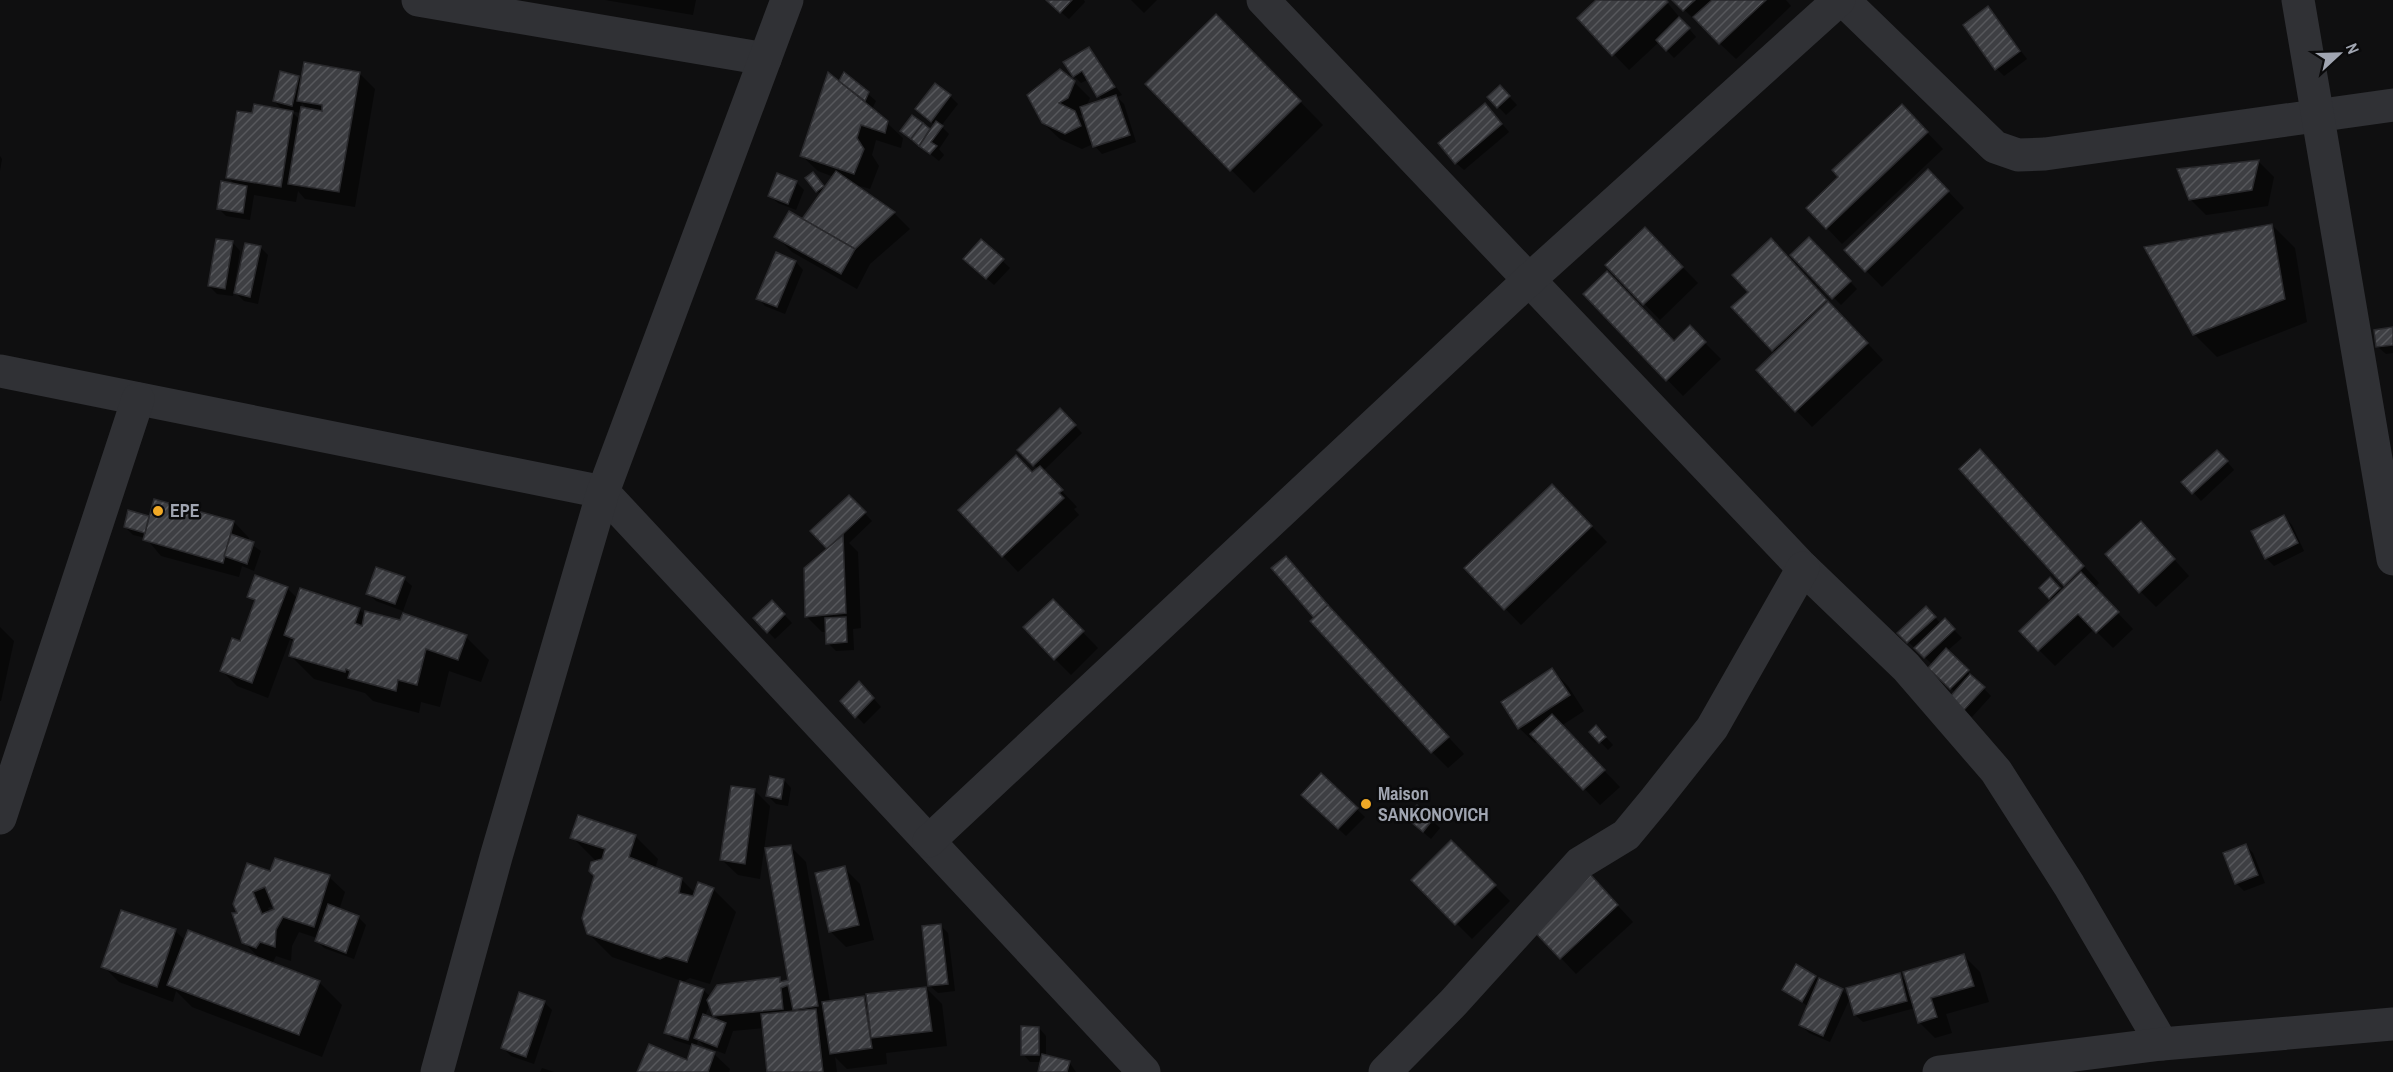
<svg xmlns="http://www.w3.org/2000/svg" width="2393" height="1072" font-family="'Archivo Narrow',sans-serif">
	<style>
		.shadow { fill: #0007; fill-rule: evenodd }
		.building { fill: url(#building-hatch); stroke: #29292c; stroke-width: 1.5; fill-rule: evenodd }
		.lines { fill: none; stroke-linecap: round; stroke-linejoin: round }
		.minor { stroke: #303135; stroke-width: 33 }
		.poi-dot { fill: #f1a926; stroke: #0a0a0b; stroke-width: 2 }
		.labels { text-anchor: middle; stroke-width: 5; stroke-linejoin: round; paint-order: stroke }
		.poi-label { font-size: 18px; font-weight: bold; fill: #a0a5b1; stroke: #0a0a0b; text-anchor: start }
	</style>
	<defs>
		<pattern id="building-hatch" width="6" height="6" patternUnits="userSpaceOnUse" patternTransform="scale(1.5)"><rect width="6" height="6" fill="#3e3f43"/><path d="M-1 1l2-2M0 6l6-6M5 7l2-2" fill="none" stroke="#57585c"/></pattern>
	</defs>
	<rect width="100%" height="100%" fill="#0f0f10"/>
	<!-- shadow -->
	<g class="shadow">
		<polygon points="605,0 696,0 693,15"/>
		<polygon points="1047,0 1084,0 1085,2 1069,19"/>
		<polygon points="1131,0 1157,0 1144,13"/>
		<polygon points="1599,0 1665,0 1696,37 1674,58 1659,42 1629,70 1579,18"/>
		<polygon points="1674,0 1786,0 1791,6 1736,59"/>
		<polygon points="1988,8 2027,59 2004,76 1997,69"/>
		<polygon points="1239,39 1323,125 1254,193 1147,84"/>
		<path d="M1088,49L1122,95L1117,97L1124,104L1136,142L1102,154L1093,144L1082,149L1060,139L1043,123L1074,82L1090,98L1086,107L1103,101L1089,79L1081,83L1074,76ZM1084,114L1087,124L1079,116Z"/>
		<path d="M359,73L375,89L355,207L305,199L298,191L296,202L254,195L250,220L226,216L218,208L235,185L228,177L254,115L284,111L274,101L298,77L302,81ZM302,103L308,110L300,109ZM291,111L301,113L300,120Z"/>
		<polygon points="845,74 876,101 872,109 903,138 901,148 876,140 872,155 879,166 870,189 853,184 894,213 910,229 870,264 857,289 792,252 776,236 803,221 821,195 807,178 813,174 826,188 834,177 818,171 802,156"/>
		<polygon points="1500,87 1517,105 1506,115 1489,97"/>
		<polygon points="950,96 958,104 941,126 949,134 939,149 944,155 939,161 902,131 912,117 931,131 935,125 925,117"/>
		<polygon points="1493,113 1509,132 1464,170 1456,163"/>
		<polygon points="1917,122 1943,149 1842,244 1827,228"/>
		<polygon points="0,156 2,159 0,171"/>
		<polygon points="2258,161 2274,177 2268,206 2206,215 2190,199"/>
		<polygon points="796,182 804,190 796,210 778,203 770,196"/>
		<polygon points="1944,187 1964,208 1882,287 1846,250"/>
		<polygon points="2272,225 2295,248 2307,322 2217,357 2194,334"/>
		<polygon points="1809,239 1857,289 1841,305 1792,255"/>
		<polygon points="981,241 1010,268 994,285 973,266"/>
		<polygon points="233,243 240,251 234,288 237,288 260,247 268,255 258,304 244,301 234,291 233,296 217,294 209,286"/>
		<polygon points="1661,245 1698,283 1660,320 1607,265"/>
		<polygon points="1787,256 1883,360 1812,427 1758,370 1776,353 1733,307"/>
		<polygon points="796,262 803,270 785,314 765,306 758,298"/>
		<polygon points="1585,294 1675,342 1690,328 1721,359 1683,396"/>
		<polygon points="2393,328 2393,353 2386,354 2378,347"/>
		<polygon points="1060,410 1082,433 1043,471 1077,507 1074,509 1079,515 1018,572 1003,556 1033,474 1038,469 1019,450"/>
		<polygon points="2225,459 2234,470 2201,501 2184,482"/>
		<polygon points="1996,467 2099,583 2094,588 2133,629 2113,648 2094,629 2055,666 2039,650 2053,600 2041,588 2050,579 2062,592 2067,587 1961,469"/>
		<polygon points="849,497 872,521 849,543 858,552 861,628 853,629 854,650 836,651 828,643 827,632 822,632 807,617"/>
		<polygon points="1568,502 1607,542 1521,625 1466,568"/>
		<polygon points="129,512 150,519 234,522 249,538 248,542 261,551 254,571 242,566 239,577 161,556 146,538 133,535 125,527"/>
		<polygon points="2284,517 2292,525 2304,551 2274,566 2266,558"/>
		<polygon points="2156,539 2189,576 2156,607 2140,591"/>
		<polygon points="404,579 412,586 403,611 376,601 368,593"/>
		<polygon points="287,588 298,599 359,609 366,616 466,637 489,660 481,682 449,671 440,707 421,702 419,713 373,701 365,693 314,679 291,656 294,643 290,639 268,698 237,686 221,670 241,643 255,603 249,596"/>
		<polygon points="772,602 792,623 775,639 755,618"/>
		<polygon points="1926,608 1941,624 1945,621 1962,638 1947,651 1991,696 1972,717 1951,698 1956,693 1930,668 1933,665 1899,633"/>
		<polygon points="1068,617 1098,648 1071,675 1055,659"/>
		<polygon points="1343,623 1464,754 1448,768 1432,752"/>
		<polygon points="0,627 14,641 1,701 0,701"/>
		<polygon points="1552,670 1568,686 1584,711 1561,726 1620,787 1600,805 1539,741 1535,743 1519,728"/>
		<polygon points="867,691 881,707 864,724 842,701"/>
		<polygon points="1591,732 1604,735 1613,745 1608,750"/>
		<polygon points="1321,775 1365,817 1346,836 1303,795"/>
		<polygon points="784,780 791,788 788,806 776,804 768,796"/>
		<polygon points="754,790 770,806 760,879 738,875 722,860"/>
		<polygon points="1417,807 1440,828 1431,839 1416,826"/>
		<polygon points="635,836 658,859 655,869 681,879 696,894 713,889 736,912 710,984 690,978 681,983 682,981 612,957 588,933 597,862 572,837"/>
		<polygon points="1451,842 1510,901 1472,939 1413,880"/>
		<path d="M790,846L806,862L830,1002L864,997L868,1002L926,988L942,1004L947,1046L886,1053L887,1064L847,1069L835,1057L837,1072H769L764,1028L733,1031L725,1054L704,1046L698,1040L696,1047L714,1054L730,1069L729,1072H639L687,1062L693,1046L674,1040L666,1032L703,990L711,997L779,979L783,983L789,981ZM710,1003L714,1015L723,1023L705,1016Z"/>
		<polygon points="2246,846 2253,853 2265,883 2244,891 2236,883"/>
		<polygon points="844,868 860,884 874,940 846,947 830,931"/>
		<path d="M271,873L329,877L345,892L339,910L358,917L366,925L354,959L324,948L316,940L317,938L299,932L292,946L291,961L276,956L272,964L319,982L342,1005L322,1057L192,1007L176,991L173,1002L119,982L103,966L175,931L186,941L261,960L244,942L239,914L235,904ZM275,905L276,910L270,912L268,908Z"/>
		<polygon points="1605,892 1633,922 1576,974 1561,958"/>
		<polygon points="940,925 948,933 955,991 938,993 930,986"/>
		<polygon points="1964,956 1980,972 1989,1002 1946,1014 1952,1033 1935,1038 1919,1022 1915,1008 1863,1022 1855,1015 1899,975 1908,983"/>
		<polygon points="1796,966 1820,981 1842,990 1850,998 1830,1042 1809,1033 1801,1025 1809,1007 1784,990"/>
		<polygon points="544,1002 552,1010 534,1064 511,1056 503,1048"/>
		<polygon points="1039,1028 1046,1036 1046,1057 1069,1062 1076,1072 1039,1072 1042,1062 1030,1062 1023,1054"/>
		<polygon points="542,1068 554,1072 540,1072"/>
	</g>
	<!-- building -->
	<g class="building">
		<polygon points="1046,0 1072,0 1060,13"/>
		<polygon points="1596,0 1666,0 1668,2 1612,56 1577,18"/>
		<polygon points="1672,0 1695,0 1683,11"/>
		<polygon points="1712,0 1766,0 1719,44 1693,17"/>
		<polygon points="1988,6 2020,51 1995,70 1963,25"/>
		<polygon points="1216,14 1301,101 1230,171 1145,84"/>
		<polygon points="1679,17 1690,28 1666,51 1656,40"/>
		<polygon points="1089,47 1115,87 1097,97 1082,71 1073,77 1063,62"/>
		<polygon points="304,62 360,72 339,192 288,184 301,107 322,111 322,105 297,101"/>
		<polygon points="1060,69 1075,81 1068,98 1059,103 1075,111 1081,126 1065,134 1042,123 1027,95"/>
		<polygon points="280,71 299,76 292,106 273,101"/>
		<polygon points="828,72 888,121 885,133 861,125 857,138 864,149 854,174 800,156"/>
		<polygon points="844,72 869,92 865,101 839,81"/>
		<polygon points="935,83 951,95 931,122 915,109"/>
		<polygon points="1500,85 1510,96 1497,108 1487,97"/>
		<polygon points="1116,95 1130,135 1093,147 1080,107"/>
		<polygon points="1485,103 1502,124 1455,164 1438,143"/>
		<polygon points="254,104 293,111 281,187 226,178 237,111 252,113"/>
		<polygon points="1902,104 1928,132 1826,229 1806,208 1838,177 1832,170"/>
		<polygon points="912,115 923,123 911,139 900,131"/>
		<polygon points="936,121 943,126 931,142 937,146 930,154 919,146"/>
		<polygon points="923,123 930,129 919,146 911,139"/>
		<polygon points="2259,160 2252,190 2189,200 2177,169"/>
		<polygon points="1928,169 1949,191 1865,272 1844,250"/>
		<polygon points="836,171 895,212 855,249 802,219"/>
		<polygon points="813,172 824,186 816,192 805,178"/>
		<polygon points="777,173 797,181 788,204 768,196"/>
		<polygon points="221,181 247,186 243,213 217,209"/>
		<polygon points="789,211 855,249 841,274 774,237"/>
		<polygon points="2272,224 2285,299 2193,335 2144,247"/>
		<polygon points="1645,227 1683,267 1643,305 1605,265"/>
		<polygon points="1809,237 1851,281 1832,299 1790,255"/>
		<polygon points="1771,238 1827,300 1772,351 1731,307 1748,292 1732,275"/>
		<polygon points="216,239 233,241 225,289 208,286"/>
		<polygon points="981,239 1004,259 986,279 963,259"/>
		<polygon points="245,243 261,246 250,297 234,293"/>
		<polygon points="776,252 796,261 777,307 756,299"/>
		<polygon points="1607,271 1674,341 1690,325 1706,342 1666,381 1583,294"/>
		<polygon points="1828,301 1868,343 1795,412 1756,370"/>
		<polygon points="2393,327 2393,345 2376,347 2374,330"/>
		<polygon points="1060,408 1076,425 1033,466 1017,450"/>
		<polygon points="1980,449 2084,566 2064,586 1959,469"/>
		<polygon points="2217,450 2228,461 2192,494 2181,482"/>
		<polygon points="1016,455 1032,472 1040,466 1063,490 1059,493 1064,498 1002,557 958,510"/>
		<polygon points="1552,484 1592,526 1504,610 1464,568"/>
		<polygon points="849,495 866,512 827,549 810,531"/>
		<polygon points="154,499 234,521 223,563 143,540"/>
		<polygon points="128,510 149,516 145,533 124,527"/>
		<polygon points="2284,515 2298,543 2265,559 2251,531"/>
		<polygon points="2141,521 2175,559 2139,593 2105,554"/>
		<polygon points="231,534 254,542 247,564 224,556"/>
		<polygon points="843,535 846,613 805,617 804,568"/>
		<polygon points="1286,556 1328,605 1314,618 1271,568"/>
		<polygon points="376,567 405,577 395,604 366,594"/>
		<polygon points="2081,572 2119,612 2096,633 2078,614 2038,651 2019,631"/>
		<polygon points="255,575 288,587 252,683 220,671 232,638 240,641 255,600 247,597"/>
		<polygon points="2050,577 2060,588 2049,599 2039,588"/>
		<polygon points="300,588 360,608 355,623 362,626 365,611 400,620 403,613 467,635 458,660 426,649 417,685 398,680 396,691 348,678 350,671 346,669 345,672 289,656 294,639 284,635"/>
		<polygon points="1053,599 1084,631 1054,660 1023,627"/>
		<polygon points="772,600 785,614 767,633 753,618"/>
		<polygon points="1328,605 1449,737 1431,753 1310,621"/>
		<polygon points="1926,606 1936,617 1907,643 1897,633"/>
		<polygon points="846,617 847,642 826,644 825,618"/>
		<polygon points="1945,618 1955,629 1924,658 1914,648"/>
		<polygon points="1946,648 1969,670 1950,689 1928,668"/>
		<polygon points="1552,668 1570,695 1518,729 1501,702"/>
		<polygon points="1970,674 1985,687 1963,711 1949,698"/>
		<polygon points="859,681 874,698 855,718 840,701"/>
		<polygon points="1552,714 1605,770 1583,790 1530,734"/>
		<polygon points="1596,725 1606,737 1599,743 1589,732"/>
		<polygon points="1321,773 1358,808 1338,829 1301,795"/>
		<polygon points="770,776 784,779 781,799 766,796"/>
		<polygon points="731,786 755,789 745,864 720,860"/>
		<polygon points="1417,805 1433,819 1423,832 1406,818"/>
		<polygon points="578,815 636,835 629,857 682,878 679,893 693,896 698,882 714,888 687,962 666,956 660,959 587,934 582,918 594,876 589,871 591,862 602,859 605,849 570,838"/>
		<polygon points="1451,840 1496,885 1455,925 1411,880"/>
		<polygon points="2246,844 2258,875 2235,884 2223,853"/>
		<polygon points="791,845 818,1006 793,1010 788,985 781,988 783,1009 713,1016 707,1000 717,985 780,977 780,982 788,980 765,848"/>
		<path d="M275,858L330,875L314,927L283,917L276,930L275,947L260,942L256,948L242,943L232,913H237L233,904L247,863L270,871ZM265,887L274,909L262,914L253,892Z"/>
		<polygon points="845,866 859,925 829,932 815,873"/>
		<polygon points="1590,874 1618,905 1560,959 1531,928"/>
		<polygon points="328,904 359,916 346,953 315,941"/>
		<polygon points="121,910 176,929 157,987 101,967"/>
		<polygon points="941,924 948,984 928,986 922,926"/>
		<polygon points="188,930 320,981 299,1035 167,985"/>
		<polygon points="1964,954 1974,986 1931,998 1937,1017 1918,1023 1903,972"/>
		<polygon points="1796,964 1816,976 1802,1002 1782,990"/>
		<polygon points="1900,973 1907,1001 1854,1015 1846,988"/>
		<polygon points="1819,978 1843,989 1823,1036 1799,1025"/>
		<polygon points="680,981 704,989 688,1040 664,1033"/>
		<polygon points="926,987 932,1031 871,1038 866,994"/>
		<polygon points="519,992 545,1001 526,1057 501,1048"/>
		<polygon points="864,996 872,1048 830,1054 822,1002"/>
		<polygon points="816,1009 823,1072 767,1072 761,1014"/>
		<polygon points="703,1014 726,1023 717,1047 694,1038"/>
		<polygon points="1021,1026 1039,1027 1039,1055 1021,1055"/>
		<polygon points="649,1044 687,1060 692,1044 715,1052 708,1072 637,1072"/>
		<polygon points="1042,1054 1070,1061 1067,1072 1038,1072"/>
	</g>
	<g class="lines">
		<!-- minor -->
		<g class="minor">
			<polyline points="418,0 765,59"/>
			<polyline points="1263,0 1803,568 1906,667 1996,771 2069,885 2162,1044"/>
			<polyline points="1843,0 1995,147 2018,155 2045,154 2393,105"/>
			<polyline points="2298,0 2393,559"/>
			<polyline points="0,371 603,492 1144,1072"/>
			<polyline points="0,818 138,399"/>
			<polyline points="929,841 1530,279 1839,0"/>
			<polyline points="437,1072 496,857 603,492 787,0"/>
			<polyline points="1385,1072 1453,1003 1580,863 1626,835 1655,800 1712,728 1803,568"/>
			<polyline points="1939,1072 2162,1044 2393,1024"/>
		</g>
	</g>
	<!-- markers -->
	<g class="poi-dot">
		<circle cx="158" cy="511" r="6"/>
		<circle cx="1366" cy="804" r="6"/>
	</g>
	<g class="labels">
		<!-- poi labels -->
		<g class="poi-label">
			<text x="170" y="517">EPE</text>
			<text x="1378" y="800">Maison<tspan x="1378" dy="21">SANKONOVICH</tspan></text>
		</g>
	</g>
	<!-- north arrow -->
	<g transform="translate(2339 54) rotate(68)" stroke="#0a0a0b" stroke-width="4.5" paint-order="stroke">
	<path d="M0-4.5L10 22L0 15L-10 22Z" fill="#a0a5b1"/>
	<text y="-9" font-size="16" font-weight="bold" text-anchor="middle" fill="#a0a5b1">N</text>
	</g>
</svg>
